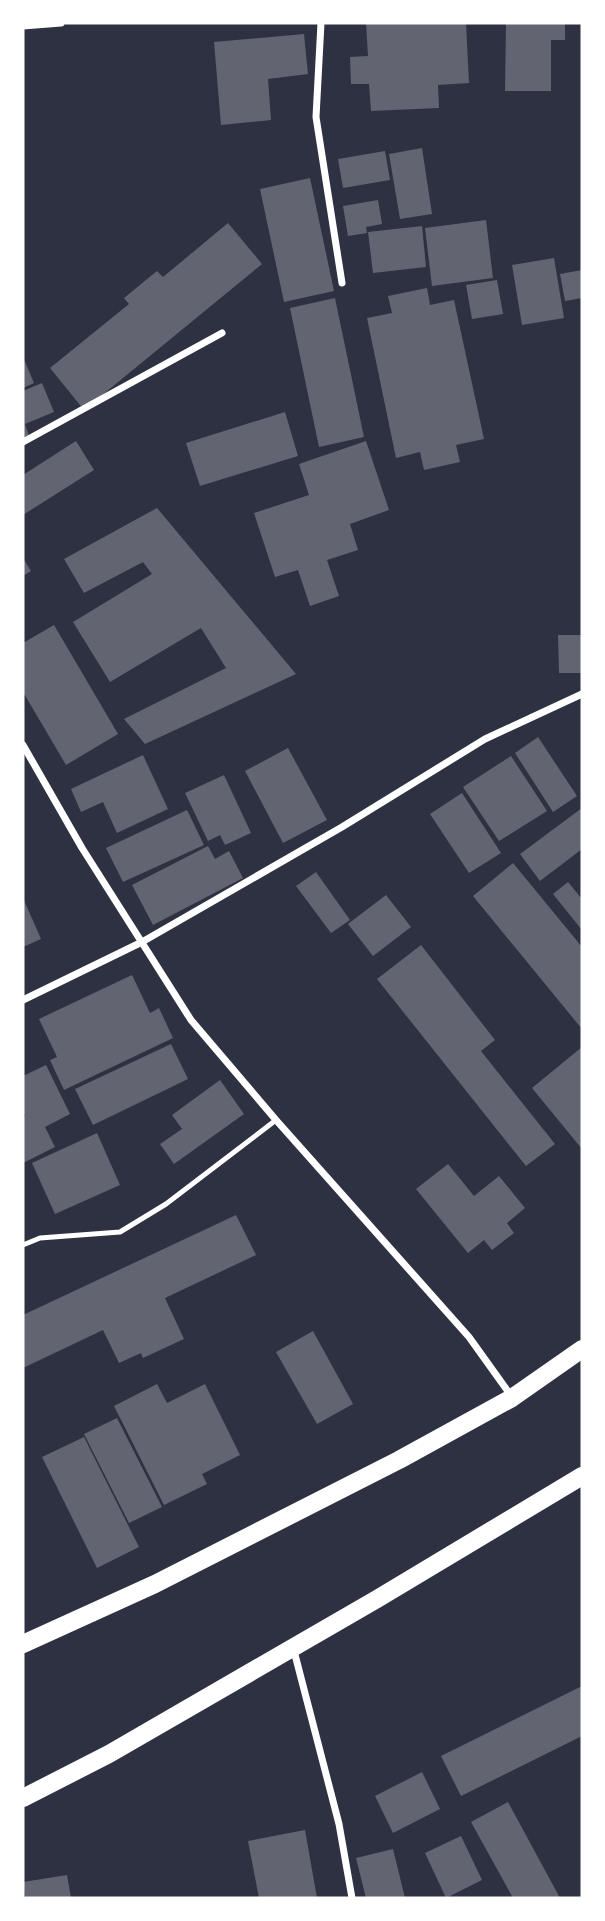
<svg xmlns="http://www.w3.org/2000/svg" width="605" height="1921" font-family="Lato,sans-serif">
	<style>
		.building { fill: #626471 }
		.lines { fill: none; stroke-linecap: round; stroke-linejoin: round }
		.service { stroke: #fff; stroke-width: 5 }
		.minor { stroke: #fff; stroke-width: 7 }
		.primary { stroke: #fff; stroke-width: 18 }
	</style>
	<rect width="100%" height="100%" fill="#2d3142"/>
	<!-- building -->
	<g class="building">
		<polygon points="366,23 466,23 469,83 438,85 439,108 371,111 369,84 351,84 350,57 368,56"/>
		<polygon points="506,23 565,23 565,40 551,40 551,91 505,91"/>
		<polygon points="304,34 308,74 268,79 271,120 221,125 214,42"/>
		<polygon points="422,148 432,214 400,219 389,154"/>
		<polygon points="385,151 390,180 343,188 338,159"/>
		<polygon points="310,178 334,291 284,302 260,189"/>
		<polygon points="378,200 382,224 366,227 367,233 348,236 343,206"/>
		<polygon points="486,220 493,278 432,286 425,228"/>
		<polygon points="228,223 262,264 84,410 50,368 129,304 124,298 157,271 163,277"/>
		<polygon points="422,226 426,267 373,273 368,232"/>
		<polygon points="554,258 564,318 522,325 512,265"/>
		<polygon points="582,270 582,298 565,301 560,274"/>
		<polygon points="497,280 503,314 472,319 466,285"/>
		<polygon points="427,288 430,305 454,300 484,439 456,445 460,462 424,470 420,452 396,458 367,318 392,313 388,296"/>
		<polygon points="335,298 364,437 319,447 290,308"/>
		<polygon points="23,357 34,383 23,388"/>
		<polygon points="42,383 54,412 25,424 29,436 23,438 23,391"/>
		<polygon points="285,412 298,456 200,486 186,443"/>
		<polygon points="76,441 94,470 23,515 23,475"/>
		<polygon points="366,441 389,510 350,524 358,550 327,560 339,596 310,606 298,570 275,577 254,513 309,495 299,464"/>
		<polygon points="157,508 296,674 145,744 124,719 226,668 201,628 110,682 73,622 152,574 143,562 84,593 64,559"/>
		<polygon points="23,558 31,571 23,576"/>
		<polygon points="54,625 118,734 66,765 23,692 23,643"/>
		<polygon points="558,635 582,635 582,673 559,673"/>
		<polygon points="538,737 577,796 553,812 515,753"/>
		<polygon points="288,748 327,820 283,843 245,771"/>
		<polygon points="143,755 168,809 117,833 103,802 81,812 71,789"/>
		<polygon points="511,756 547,811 499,841 463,787"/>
		<polygon points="224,775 251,833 225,845 220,835 208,841 185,793"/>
		<polygon points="462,793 501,853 469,873 430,814"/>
		<polygon points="582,808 582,849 540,881 520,854"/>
		<polygon points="187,810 204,845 123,882 106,848"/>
		<polygon points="208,846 215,859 229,851 243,878 153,925 132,885"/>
		<polygon points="513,863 582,947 582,1029 473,896"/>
		<polygon points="316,872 350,920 331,933 296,886"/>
		<polygon points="568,882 582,899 582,930 553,894"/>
		<polygon points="386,895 411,927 373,956 348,924"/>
		<polygon points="23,898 41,939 23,947"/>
		<polygon points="421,945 495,1040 481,1051 555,1144 526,1166 377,979"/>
		<polygon points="132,975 150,1013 159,1008 173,1038 64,1090 50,1060 57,1057 39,1019"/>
		<polygon points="171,1044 188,1079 93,1125 75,1089"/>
		<polygon points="582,1047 582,1149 532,1088"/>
		<polygon points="46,1065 70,1114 45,1127 55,1147 23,1163 23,1117 25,1116 23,1111 23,1076"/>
		<polygon points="220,1080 244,1114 174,1164 160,1144 182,1129 172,1115"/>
		<polygon points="97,1133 120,1185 55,1214 32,1163"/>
		<polygon points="448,1164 474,1196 499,1176 525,1208 507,1223 514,1233 492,1250 484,1240 468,1253 416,1189"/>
		<polygon points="236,1215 256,1255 165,1298 184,1339 143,1358 141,1353 119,1363 103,1330 23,1368 23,1315"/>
		<polygon points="313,1331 353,1404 317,1424 276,1352"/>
		<polygon points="157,1384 167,1403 205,1384 240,1455 202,1474 207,1484 164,1505 114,1406"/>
		<polygon points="117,1418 162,1507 129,1523 84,1434"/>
		<polygon points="84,1437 139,1547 97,1568 42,1457"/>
		<polygon points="582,1686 582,1736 461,1796 441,1756"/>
		<polygon points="422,1772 440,1809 393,1833 375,1796"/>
		<polygon points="508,1802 560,1898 513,1898 471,1822"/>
		<polygon points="305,1830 317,1898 259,1898 248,1841"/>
		<polygon points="461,1836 482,1880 446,1898 425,1853"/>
		<polygon points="393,1849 405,1898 366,1898 356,1858"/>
		<polygon points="67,1875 71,1898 25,1898 23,1882"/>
	</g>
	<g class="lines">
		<!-- service -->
		<polyline class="service" points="23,1245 40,1238 120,1232 166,1204 276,1120"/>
		<!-- minor -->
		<g class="minor">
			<polyline points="321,23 316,117 342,283"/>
			<polyline points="23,26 61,23"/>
			<polyline points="23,442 222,333"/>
			<polyline points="23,745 82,848 191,1020 276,1120 469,1337 512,1397"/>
			<polyline points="23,1000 142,942 342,827 485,739 582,694"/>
			<polyline points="293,1647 339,1824 352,1898"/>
		</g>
		<!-- primary -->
		<g class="primary">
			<polyline points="23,1644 155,1584 399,1460 512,1398 582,1349"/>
			<polyline points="23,1798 109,1754 377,1599 582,1476"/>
		</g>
	</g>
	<!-- border -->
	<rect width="605" height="1921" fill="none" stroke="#ffffff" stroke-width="49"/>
</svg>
